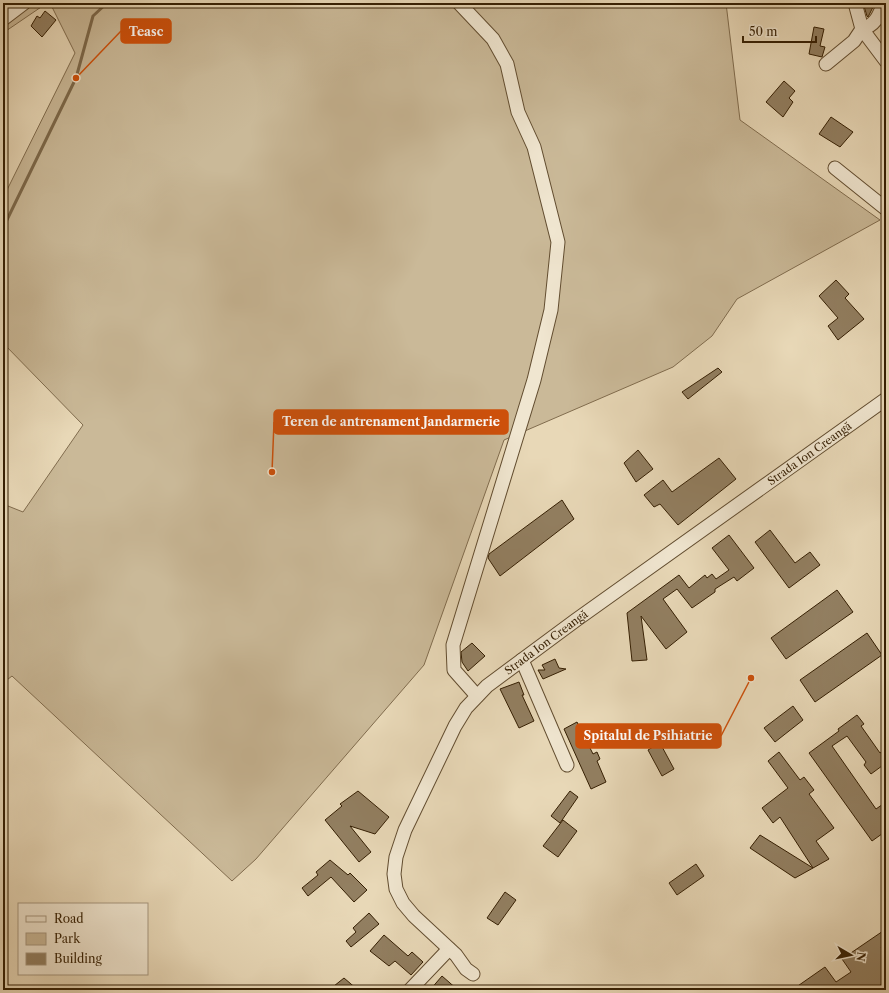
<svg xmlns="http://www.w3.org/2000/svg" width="889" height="993" font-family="'Libre Caslon Text',serif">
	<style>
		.green { fill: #cab998; stroke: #806c4e }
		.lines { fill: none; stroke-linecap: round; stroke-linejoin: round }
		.stream { stroke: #7c684a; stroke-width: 3 }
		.building { fill: #927f61; stroke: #351f03 }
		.minor-casing { stroke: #624d30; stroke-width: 15 }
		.minor { stroke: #f0e6d0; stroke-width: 13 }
		.labels { text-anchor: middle; stroke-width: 3.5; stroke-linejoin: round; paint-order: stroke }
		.street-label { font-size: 11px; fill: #351f03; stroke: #f0e6d0 }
		.leader { fill: none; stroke: #cd500b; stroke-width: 1.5 }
		.callout-dot { fill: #cd500b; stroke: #f0e6d0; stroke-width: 1.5 }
		.callout { fill: #cd500b; stroke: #cd500b; stroke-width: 1.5 }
		.callout-label { font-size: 12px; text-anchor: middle; font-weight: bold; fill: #fff }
	</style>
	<rect width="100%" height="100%" fill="#e8d8b7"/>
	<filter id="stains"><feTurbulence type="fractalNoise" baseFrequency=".005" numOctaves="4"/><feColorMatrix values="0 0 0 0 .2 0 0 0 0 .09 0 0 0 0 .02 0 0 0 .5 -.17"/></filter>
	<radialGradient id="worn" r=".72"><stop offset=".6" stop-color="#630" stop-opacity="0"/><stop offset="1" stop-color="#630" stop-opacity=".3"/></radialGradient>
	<!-- green -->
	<g class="green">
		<polygon points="3,3 47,3 3,33"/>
		<polygon points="50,3 726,3 740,120 880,220 737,299 712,336 673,367 504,440 424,665 256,859 232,881 12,676 3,683 3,504 23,512 83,425 3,343 3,198 75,53"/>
	</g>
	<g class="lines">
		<!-- stream -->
		<polyline class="stream" points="3,228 76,78 93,16 107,3"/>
	</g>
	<!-- building -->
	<g class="building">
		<polygon points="863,3 875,3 868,17 867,16"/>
		<polygon points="45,11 56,20 42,37 31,26 37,16 40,18"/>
		<polygon points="814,27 824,29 820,46 825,47 822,57 809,54"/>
		<polygon points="784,81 795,91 789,98 793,102 783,117 766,102"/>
		<polygon points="831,117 853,132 840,147 819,134"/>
		<polygon points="836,280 849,294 845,298 864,319 838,340 828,326 838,318 819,296"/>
		<polygon points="718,368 722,372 688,399 682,392"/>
		<polygon points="638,450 653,469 636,482 624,463"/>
		<polygon points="719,458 736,479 678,525 660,504 654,507 644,495 663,480 672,492"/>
		<polygon points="562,500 574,519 500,576 488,558 489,554"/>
		<polygon points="770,530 795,563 810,552 820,565 789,588 755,542"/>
		<polygon points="729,535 754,568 737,581 734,577 715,589 715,592 692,608 677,589 663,599 687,632 666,649 641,616 647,660 632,661 627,613 679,575 689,588 705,575 707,578 712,574 716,579 729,570 712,548"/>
		<polygon points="837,590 853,612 786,659 771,638"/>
		<polygon points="867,633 882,655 815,702 800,680"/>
		<polygon points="472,643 485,656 468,671 462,662 461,652"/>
		<polygon points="555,659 559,668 566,669 543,679 538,670 545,670 542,665"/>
		<polygon points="519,682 524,695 522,695 534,721 519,728 500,689"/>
		<polygon points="793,706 803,720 775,742 764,728"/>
		<polygon points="857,715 864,724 861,726 880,753 883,751 886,755 886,763 871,774 864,765 866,762 847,736 832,746 876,809 886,802 886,831 872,841 809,753 839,731 838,729"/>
		<polygon points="577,722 593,754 597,752 600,759 597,761 606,782 591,789 564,729"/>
		<polygon points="660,743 674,769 662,776 648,750"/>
		<polygon points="779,752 800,780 804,777 814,790 809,794 834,828 816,841 829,859 813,868 780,817 773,823 762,808 788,788 768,761"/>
		<polygon points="358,791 389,817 375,834 350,826 371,852 359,862 325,820 342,806 340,804"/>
		<polygon points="570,791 578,797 560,823 551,816"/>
		<polygon points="563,820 577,831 558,857 543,846"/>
		<polygon points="760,835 813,868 795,878 750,848"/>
		<polygon points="330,860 348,875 350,873 367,890 354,902 331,877 308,896 302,888 318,875 316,872"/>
		<polygon points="696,864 704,876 677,895 669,883"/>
		<polygon points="505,892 516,900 498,925 487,918"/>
		<polygon points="369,913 379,924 351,947 346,941 356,932 353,928"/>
		<polygon points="886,929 886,944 881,947 886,954 886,981 873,990 792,990 825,967 836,982 851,972 842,959"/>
		<polygon points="384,935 408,956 412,952 423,962 411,975 395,961 389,966 370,951"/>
		<polygon points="442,976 458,990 430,990"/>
		<polygon points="344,978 358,990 329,990"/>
	</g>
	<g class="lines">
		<defs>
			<g id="minor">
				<polyline points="459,3 493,39 507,64 518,112 534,147 558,242 551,310 534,380 453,645 454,670 477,696"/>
				<path d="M884,3C879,15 876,25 862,29L886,61"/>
				<polyline points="3,19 24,3"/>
				<polyline points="826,64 854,41 862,29 855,3"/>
				<polyline points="835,168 886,209"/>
				<polyline points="522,660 567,765"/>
				<path id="s1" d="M473,974L466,969L456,955L414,916L403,903L396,889L394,874L396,857L405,830L455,726L466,708L487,686L576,620L886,399"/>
				<polyline points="410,990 449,949"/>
			</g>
		</defs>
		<!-- minor casing -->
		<use href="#minor" class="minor-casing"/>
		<!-- minor -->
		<use href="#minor" class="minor"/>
	</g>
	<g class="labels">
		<!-- street labels -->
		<g class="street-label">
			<text dy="4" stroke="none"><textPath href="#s1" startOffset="741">Strada Ion Creangă</textPath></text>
			<text dy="4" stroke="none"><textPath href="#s1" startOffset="417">Strada Ion Creangă</textPath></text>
		</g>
	</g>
	<!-- callouts -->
	<path class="leader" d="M76 78L121 31M272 472L274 422M751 678L721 736"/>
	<g class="callout-dot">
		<circle cx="76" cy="78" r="4"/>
		<circle cx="272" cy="472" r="4"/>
		<circle cx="751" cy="678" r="4"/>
	</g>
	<g class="callout">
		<rect x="121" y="19" width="50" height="24" rx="4"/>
		<rect x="274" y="410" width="234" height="24" rx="4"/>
		<rect x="576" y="724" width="145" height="24" rx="4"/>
	</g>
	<g class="callout-label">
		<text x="146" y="36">Teasc</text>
		<text x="391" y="426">Teren de antrenament Jandarmerie</text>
		<text x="648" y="740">Spitalul de Psihiatrie</text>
	</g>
	<!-- margin -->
	<rect width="889" height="993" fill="none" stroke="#e8d8b7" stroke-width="16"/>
	<rect x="4" y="4" width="881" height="985" fill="none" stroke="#351f03" stroke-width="2"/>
	<rect x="8" y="8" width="873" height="977" fill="none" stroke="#351f03"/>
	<!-- legend -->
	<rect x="18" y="903" width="130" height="72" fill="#f0e6d0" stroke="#a5967e"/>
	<rect x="26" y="916" width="20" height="6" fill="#f0e6d0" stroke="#a5967e"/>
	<text x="54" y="923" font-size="12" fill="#351f03">Road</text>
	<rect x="26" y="933" width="20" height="12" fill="#cab998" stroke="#a5967e"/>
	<text x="54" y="943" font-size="12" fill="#351f03">Park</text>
	<rect x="26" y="953" width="20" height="12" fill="#927f61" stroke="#a5967e"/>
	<text x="54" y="963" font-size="12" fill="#351f03">Building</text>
	<!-- north arrow -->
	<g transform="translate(851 955) rotate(99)" stroke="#f0e6d0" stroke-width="3" paint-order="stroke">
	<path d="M0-3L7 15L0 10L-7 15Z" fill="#351f03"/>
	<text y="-6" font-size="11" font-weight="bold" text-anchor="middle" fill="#351f03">N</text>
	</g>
	<!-- scale -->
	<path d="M743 36v6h73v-6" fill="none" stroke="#351f03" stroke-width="2"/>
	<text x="749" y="36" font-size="12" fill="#351f03" stroke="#f0e6d0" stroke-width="3" paint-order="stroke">50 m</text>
	<rect width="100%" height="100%" filter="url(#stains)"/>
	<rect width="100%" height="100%" fill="url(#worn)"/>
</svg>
